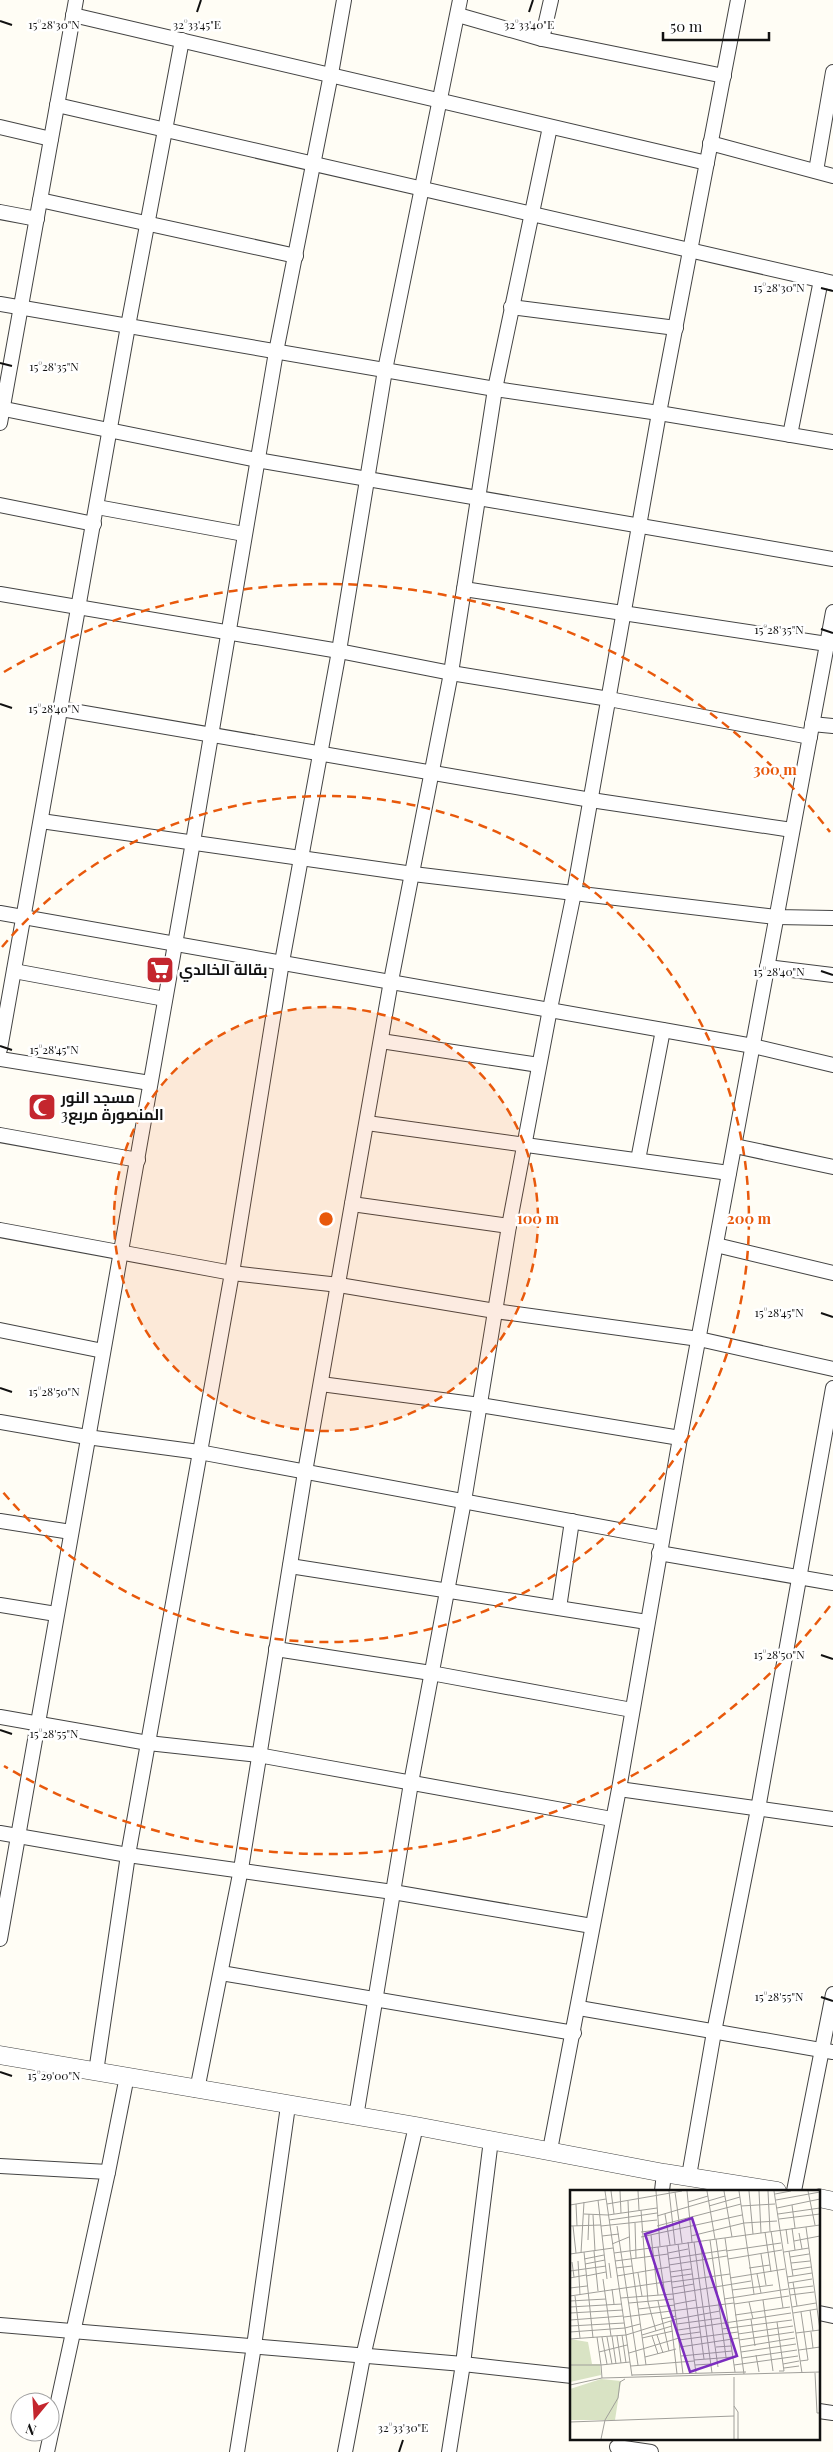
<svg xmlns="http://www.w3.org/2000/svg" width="833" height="2452" font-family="'Playfair Display',Cairo,serif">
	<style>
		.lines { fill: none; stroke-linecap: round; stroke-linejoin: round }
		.minor-casing { stroke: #444; stroke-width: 16 }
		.tertiary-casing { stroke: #444; stroke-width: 19 }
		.minor { stroke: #fff; stroke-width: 14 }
		.tertiary { stroke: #fff; stroke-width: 18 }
		.ticks { fill: none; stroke: #111; stroke-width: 2 }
		.ring { fill: none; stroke: #e8590c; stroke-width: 2.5; stroke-dasharray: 9 6 }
		.labels { text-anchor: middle; stroke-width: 5; stroke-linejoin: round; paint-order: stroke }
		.poi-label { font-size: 15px; font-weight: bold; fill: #111; stroke: #fff; text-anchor: start }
		.inset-road { fill: none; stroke: #a09f9a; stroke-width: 1 }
		.view { fill: #7b2cbf; fill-opacity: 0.15; stroke: #7b2cbf; stroke-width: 2.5 }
		.inset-edge { fill: none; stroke: #111; stroke-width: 2.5 }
		.ticks-label { font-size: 12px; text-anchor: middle; fill: #111; stroke: #fff; stroke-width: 5; stroke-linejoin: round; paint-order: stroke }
		.centre { fill: #e8590c; stroke: #fff; stroke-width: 2.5 }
		.ring-label { font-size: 15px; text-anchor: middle; font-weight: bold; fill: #e8590c; stroke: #fff; stroke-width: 5; stroke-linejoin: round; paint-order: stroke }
	</style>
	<rect width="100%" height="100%" fill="#fffdf5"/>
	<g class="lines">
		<defs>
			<g id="minor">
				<polyline points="73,15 707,163"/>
				<polyline points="458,15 542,39 724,76"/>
				<polyline points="542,39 551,0"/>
				<polyline points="57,105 833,283"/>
				<polyline points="0,127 51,139"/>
				<polyline points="710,143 833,176"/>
				<polyline points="816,171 833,72"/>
				<polyline points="40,200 296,256"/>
				<polyline points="0,212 37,219"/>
				<polyline points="0,304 495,389 659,413 833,442"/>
				<polyline points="511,307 676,328"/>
				<polyline points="0,408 257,460 833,559"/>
				<polyline points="0,423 76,0"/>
				<polyline points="790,435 821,280"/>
				<polyline points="0,505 94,524"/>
				<polyline points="97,507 244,534"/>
				<polyline points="464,589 827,644"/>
				<polyline points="0,594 339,651 451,673 609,699 810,737"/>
				<polyline points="61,709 591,800 792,830"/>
				<polyline points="812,724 833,726"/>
				<polyline points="41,821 413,874 776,917 833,918"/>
				<polyline points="0,913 663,1030 753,1046 833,1065"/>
				<polyline points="767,967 833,975"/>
				<polyline points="14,971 165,999"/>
				<polyline points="381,1041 539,1065"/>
				<polyline points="0,1049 128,326 182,40"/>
				<polyline points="0,1059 150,1083"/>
				<polyline points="367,1123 729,1173"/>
				<polyline points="0,1135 138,1160"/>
				<polyline points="735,1146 833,1167"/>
				<polyline points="638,1160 663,1030"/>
				<polyline points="352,1204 509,1226"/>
				<polyline points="0,1230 232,1273 339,1285 495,1311 699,1339 833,1369"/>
				<polyline points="716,1245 833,1273"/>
				<polyline points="0,1330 103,1351"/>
				<polyline points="321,1384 480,1405 680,1438"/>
				<polyline points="0,1422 87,1437 199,1452 662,1538"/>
				<polyline points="0,1521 71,1532"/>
				<polyline points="659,1553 833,1583"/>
				<polyline points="290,1566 647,1622"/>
				<polyline points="0,1605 56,1614"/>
				<polyline points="559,1608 572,1521"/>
				<polyline points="276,1649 431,1673 632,1710"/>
				<polyline points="0,1717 148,1743 258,1755 612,1819"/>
				<polyline points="619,1789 833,1819"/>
				<polyline points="0,1833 128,1855 393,1892 592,1926"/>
				<polyline points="0,1939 193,842 276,352 331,74 344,0"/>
				<polyline points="221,1973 574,2033"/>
				<polyline points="579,2008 833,2052"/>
				<polyline points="96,2072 128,1855 232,1273 282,962 339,651 385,370 460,0"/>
				<polyline points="197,2090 241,1869 305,1472 391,981 451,673 495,389 550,127"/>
				<polyline points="356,2117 411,1783 464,1501 509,1226 550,1009 574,893 659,413 738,0"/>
				<polyline points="550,2150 619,1789 680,1438 833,612"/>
				<polyline points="0,2166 108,2172"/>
				<polyline points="689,2176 714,2032 758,1809 833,1388"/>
				<polyline points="662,2191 664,2173"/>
				<polyline points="794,2191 833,1994"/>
				<polyline points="819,2313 833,2316"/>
				<polyline points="0,2325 463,2364 572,2376"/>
				<polyline points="819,2411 833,2413"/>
				<polyline points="617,2447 651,2452"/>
				<polyline points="47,2452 108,2172 127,2076"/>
				<polyline points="237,2452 254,2346 288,2106"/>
				<polyline points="345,2452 363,2357 416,2126"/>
				<polyline points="449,2452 463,2364 491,2140"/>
			</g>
			<g id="tertiary">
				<polyline points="0,2055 416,2126 664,2173 777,2191"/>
				<polyline points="819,2198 833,2201"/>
			</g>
		</defs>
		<!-- minor casing -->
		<use href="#minor" class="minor-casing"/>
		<!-- tertiary casing -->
		<use href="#tertiary" class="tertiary-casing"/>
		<!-- minor -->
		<use href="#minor" class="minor"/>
		<!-- tertiary -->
		<use href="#tertiary" class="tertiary"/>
	</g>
	<!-- ticks -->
	<path class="ticks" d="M197,12L201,0M529,12L533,0M0,21L12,25M821,288L833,291M0,363L12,366M821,629L833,633M0,704L12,708M821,971L833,975M0,1046L12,1050M821,1313L833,1317M0,1388L12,1392M821,1655L833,1659M0,1730L12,1734M821,1997L833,2001M0,2072L12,2076M399,2452L403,2440"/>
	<!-- distance rings -->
	<circle cx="326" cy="1219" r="212" fill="#e8590c" fill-opacity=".12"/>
	<g class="ring">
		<circle cx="326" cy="1219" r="212"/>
		<path d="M2 947A423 423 0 1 1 2 1491"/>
		<path d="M830 1606A635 635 0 0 1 4 1766M4 672A635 635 0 0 1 830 832"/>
	</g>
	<!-- icons -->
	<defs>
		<symbol id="supermarket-square" viewBox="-11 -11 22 22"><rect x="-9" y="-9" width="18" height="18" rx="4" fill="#c4262e" stroke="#fff"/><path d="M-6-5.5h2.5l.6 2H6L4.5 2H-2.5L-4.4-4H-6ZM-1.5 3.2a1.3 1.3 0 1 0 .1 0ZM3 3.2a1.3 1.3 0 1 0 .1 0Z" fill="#fff"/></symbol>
		<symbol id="mosque-square" viewBox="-11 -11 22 22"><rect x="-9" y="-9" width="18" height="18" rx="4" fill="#c4262e" stroke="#fff"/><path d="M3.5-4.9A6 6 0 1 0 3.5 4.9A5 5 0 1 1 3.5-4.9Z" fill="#fff"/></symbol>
	</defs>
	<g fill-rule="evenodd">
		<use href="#supermarket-square" x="144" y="954" width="32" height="32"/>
		<use href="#mosque-square" x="26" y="1091" width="32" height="32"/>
	</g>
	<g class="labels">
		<!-- poi labels -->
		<g class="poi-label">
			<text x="179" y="975">بقالة الخالدي</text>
			<text x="61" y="1103">مسجد النور<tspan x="61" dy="17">المنصورة مربع3</tspan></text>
		</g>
	</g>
	<!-- overview -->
	<g transform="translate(570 2190)">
		<rect width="250" height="250" fill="#fffdf5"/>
		<path d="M0,149L18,152L22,174H30L31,185L0,192ZM31,189L51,191L45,230H0V199Z" fill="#d9e3c4"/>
		<path class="inset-road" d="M35,1L62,186M41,1L44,24M50,1L51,23M68,1L69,20M86,1L90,56M99,1L105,54M117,1L122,52M137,1L145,49M154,1L162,47M169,1L184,104M179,1L183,44M189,1L191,43M198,1L200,41M204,1L232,183M238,1L245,35M105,2L112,53M205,4L221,1M28,10L37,89M206,10L250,2M58,11L60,60L76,175M118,12L138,6M6,14L7,36M37,14L112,1M0,15L36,9M222,15L225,38M139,16L170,7M171,16L205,14M207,18L250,9M71,20L78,112M14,24L38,25L87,18M95,24L100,55M208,24L250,18M23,25L25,61M87,26L155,6M209,29L250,24M39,30L87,23M65,33L66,68M0,36L31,35M3,36L6,63M31,36L87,30M47,36L68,175M87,36L171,14M222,38L225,60M216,39L218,54M201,41L213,118M71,42L88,40M195,42L201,82M229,43L232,59M81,45L85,80M32,46L49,44M121,46L174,33L207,31M71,47L172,25M155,48L174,184M146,49L165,182M18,50L19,24M140,50L156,167M130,51L148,177M224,51L250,46M118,52L134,169M124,52L142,183M42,54L59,47M108,54L126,183M97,56L113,184M88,57L95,105M24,61L28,101M156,61L211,53M219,61L223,86M14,62L23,148M214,62L239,58M11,63L14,12M44,63L250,35M98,63L118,59M0,64L43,58M191,64L196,95M220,67L239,64M14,69L34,65M98,69L156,60M158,69L212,60M8,71L9,87M45,71L98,64M2,72L4,87M39,73L41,88M221,73L240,71M15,74L35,70M99,75L157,66M46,78L62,76M179,78L200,75M85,80L88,105M222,80L241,77M0,81L36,76M100,82L121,79M68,83L72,106M187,84L191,103M16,86L36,82M47,86L99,77M9,87L10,105M101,87L122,84M217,87L242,83M0,88L16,85M160,88L215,79M33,89L41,146M102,92L160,84M223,92L227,116M218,93L242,89M0,98L17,96M102,98L124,94M42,99L44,114M219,99L243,96M162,100L203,95M220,105L244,102M0,106L102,91M5,106L10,148M51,108L103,104L181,91M154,109L218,99M193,110L203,181M0,111L36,109M88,111L99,161M78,112L86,141M179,112L183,129M59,113L104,109M105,114L126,110M164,114L219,106M0,117L52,114M222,117L246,113M68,119L105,115M240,120L243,141M0,123L53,120M223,123L247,119M165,125L220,117M54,127L164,113M91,129L106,126M181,129L185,156M0,130L53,126M101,131L107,184M207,132L214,181H209M107,134L151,128M0,136L54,133M167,137L222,130M152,139L167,137M108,140L221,123M0,142L55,138L70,134M241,142L243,158M226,143L250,140L236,37M168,144L223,136M52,145L56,173M72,145L102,136M87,145L93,163M109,145L130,142M42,146L46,174M47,146L51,173M82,146L88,164M27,147L31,175L60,172M32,147L37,174M37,147L42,174M72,148L103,141M0,149L56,145L107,129L150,121M109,150L168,142M169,150L224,142M110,157L169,148M146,157L161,156M170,157L225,148M229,160L250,157M29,162L57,155M171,162L226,154M59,163L109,148M186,165L189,182M111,166L162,161M75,167L106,159M172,168L227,160M124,170L163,167M230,171L238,170L231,122M213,174L229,171M0,175H31L32,188M125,175L141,174M164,175L228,166M61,176L124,171M214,178L229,176M245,183L247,223H250M62,185L176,182M0,195L32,188L250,182M164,216L168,222V249M0,232L164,226M31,249L35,230L48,208L50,192L55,189M164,249V187"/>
		<path class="view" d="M122,28L167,166L120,182L75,44Z"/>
		<rect width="250" height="250" class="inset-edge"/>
	</g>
	<g class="ticks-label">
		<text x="197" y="29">32°33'45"E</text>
		<text x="529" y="29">32°33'40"E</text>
		<text x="54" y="29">15°28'30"N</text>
		<text x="779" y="292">15°28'30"N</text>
		<text x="54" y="371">15°28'35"N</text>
		<text x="779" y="634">15°28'35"N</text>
		<text x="54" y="713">15°28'40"N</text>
		<text x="779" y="976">15°28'40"N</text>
		<text x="54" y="1054">15°28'45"N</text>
		<text x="779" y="1317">15°28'45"N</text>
		<text x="54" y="1396">15°28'50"N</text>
		<text x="779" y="1659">15°28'50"N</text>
		<text x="54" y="1738">15°28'55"N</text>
		<text x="779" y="2001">15°28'55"N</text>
		<text x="54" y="2080">15°29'00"N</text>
		<text x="403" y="2432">32°33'30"E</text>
	</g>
	<circle cx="326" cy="1219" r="8" class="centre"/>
	<g class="ring-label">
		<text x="775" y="775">300 m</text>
		<text x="538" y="1224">100 m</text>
		<text x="749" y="1224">200 m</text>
	</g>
	<!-- north arrow -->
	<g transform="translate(35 2417) rotate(198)"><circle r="24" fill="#ffffff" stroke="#a0a0a0"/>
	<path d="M0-4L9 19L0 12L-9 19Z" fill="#c4262e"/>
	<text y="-8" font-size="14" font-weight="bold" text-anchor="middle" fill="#111111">N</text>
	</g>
	<!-- scale -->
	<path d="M663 32v8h106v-8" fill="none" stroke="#111111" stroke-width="2.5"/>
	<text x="670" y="32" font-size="15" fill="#111111" stroke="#ffffff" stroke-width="4" paint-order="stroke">50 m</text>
</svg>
